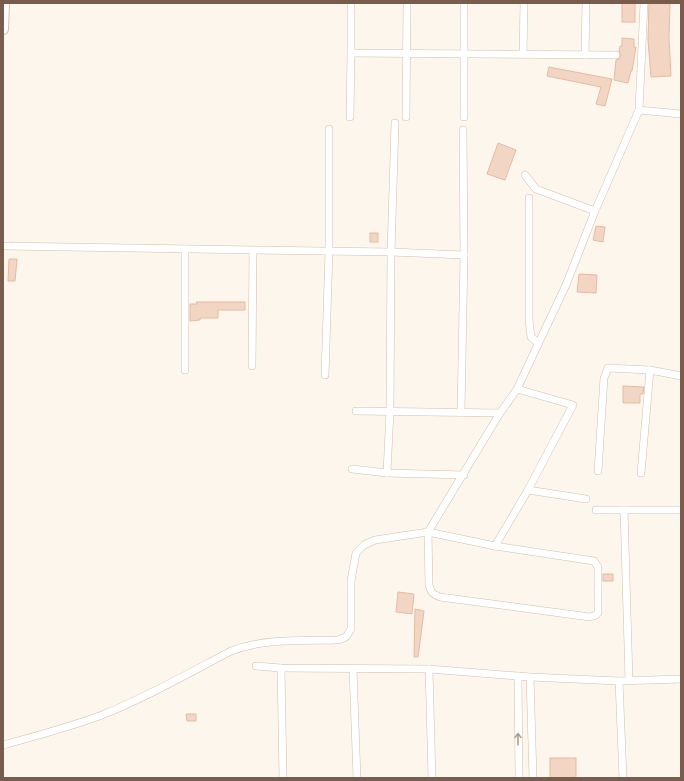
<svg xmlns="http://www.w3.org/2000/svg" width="684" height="781" font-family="'DM Sans',sans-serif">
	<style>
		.building { fill: #f3d5c3; stroke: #e6bba3 }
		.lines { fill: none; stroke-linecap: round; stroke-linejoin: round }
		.street-casing { stroke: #d1beb0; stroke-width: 8 }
		.secondary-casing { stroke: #d6c0b0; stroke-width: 12 }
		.street { stroke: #fff; stroke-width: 7 }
		.secondary { stroke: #fff; stroke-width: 10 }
		.oneway { stroke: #af9d94 }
	</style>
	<rect width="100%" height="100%" fill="#fdf6ec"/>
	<!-- building -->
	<g class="building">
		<rect x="622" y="3" width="13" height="19"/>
		<polygon points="649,3 670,3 669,38 671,76 651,77 648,40"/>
		<polygon points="622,38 634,39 634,47 636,47 632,71 631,71 628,83 614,80 616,60 619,59 621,55 619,51 620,46 622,46"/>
		<polygon points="549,67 612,79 605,106 596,104 601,87 547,76"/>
		<polygon points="498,143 516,150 505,180 487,174"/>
		<polygon points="596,226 605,227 603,242 593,240"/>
		<rect x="370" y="233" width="8" height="9"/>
		<polygon points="9,259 17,259 15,281 8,281"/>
		<polygon points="579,274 597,275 596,293 577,292"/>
		<polygon points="196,302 245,302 245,310 218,310 218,318 200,318 200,320 190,321 190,304 197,304"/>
		<polygon points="623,386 644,387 643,394 640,394 640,403 623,403"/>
		<rect x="603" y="574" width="10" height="7"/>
		<polygon points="398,592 414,594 412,614 396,612"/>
		<polygon points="415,609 424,611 418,657 414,657"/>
		<polygon points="186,714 196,714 196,721 187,721"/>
		<rect x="550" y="758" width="26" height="20"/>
	</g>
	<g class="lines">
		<defs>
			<g id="street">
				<polyline points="351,3 351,53 616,55"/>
				<polyline points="523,54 524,3"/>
				<polyline points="585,55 586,3"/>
				<polyline points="639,110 681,114"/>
				<polyline points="350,117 351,53"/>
				<polyline points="406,117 407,3"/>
				<polyline points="464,117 464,3"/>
				<polyline points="525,175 536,189 595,211"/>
				<polyline points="529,198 529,320 531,337 538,343"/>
				<polyline points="3,246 391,252 464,255"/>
				<polyline points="185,249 185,370"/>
				<polyline points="252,366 253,251"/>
				<polyline points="325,375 329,251 329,129"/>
				<polyline points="356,411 500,413"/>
				<polyline points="461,412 464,255 463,130"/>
				<polyline points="352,469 387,473 464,475"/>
				<polyline points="598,471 604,378 608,368 650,370 681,376"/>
				<polyline points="387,473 390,411 391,252 395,123"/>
				<polyline points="641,473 650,370"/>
				<polyline points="528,490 586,499"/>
				<polyline points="596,510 681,510"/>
				<polyline points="624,510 629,680"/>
				<path d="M428,532L495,546L594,561L598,567V613L596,615L590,617L440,597C433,594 431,593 429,585Z"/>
				<polyline points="495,546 528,490 573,405 517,389"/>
				<polyline points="256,666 281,668 429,669 530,677 619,681 681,679"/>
				<polyline points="281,668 283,778"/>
				<polyline points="353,669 357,778"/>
				<polyline points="429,669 432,778"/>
				<polyline points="518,676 519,778"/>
				<polyline points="530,677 533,778"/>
				<polyline points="619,681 623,778"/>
				<path d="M3,745C36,736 70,727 102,715C147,697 189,673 231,651C265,638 302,641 338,640L346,637L351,629V581L356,553L364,545L375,540L428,532L500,413L517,389L566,285L595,211L639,110L644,3"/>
			</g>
			<polyline id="secondary" points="3,29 4,3"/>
		</defs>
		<!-- street casing -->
		<use href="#street" class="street-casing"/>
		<!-- secondary casing -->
		<use href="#secondary" class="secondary-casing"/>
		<!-- street -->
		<use href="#street" class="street"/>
		<!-- secondary -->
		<use href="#secondary" class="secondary"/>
	</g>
	<!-- one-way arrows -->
	<defs><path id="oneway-shaft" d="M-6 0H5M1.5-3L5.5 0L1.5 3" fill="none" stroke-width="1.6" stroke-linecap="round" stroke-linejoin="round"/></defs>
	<use class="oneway" href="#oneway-shaft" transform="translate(518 739) rotate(-90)"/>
	<!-- border -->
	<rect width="684" height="781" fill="none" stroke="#7a5c4d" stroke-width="8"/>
</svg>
